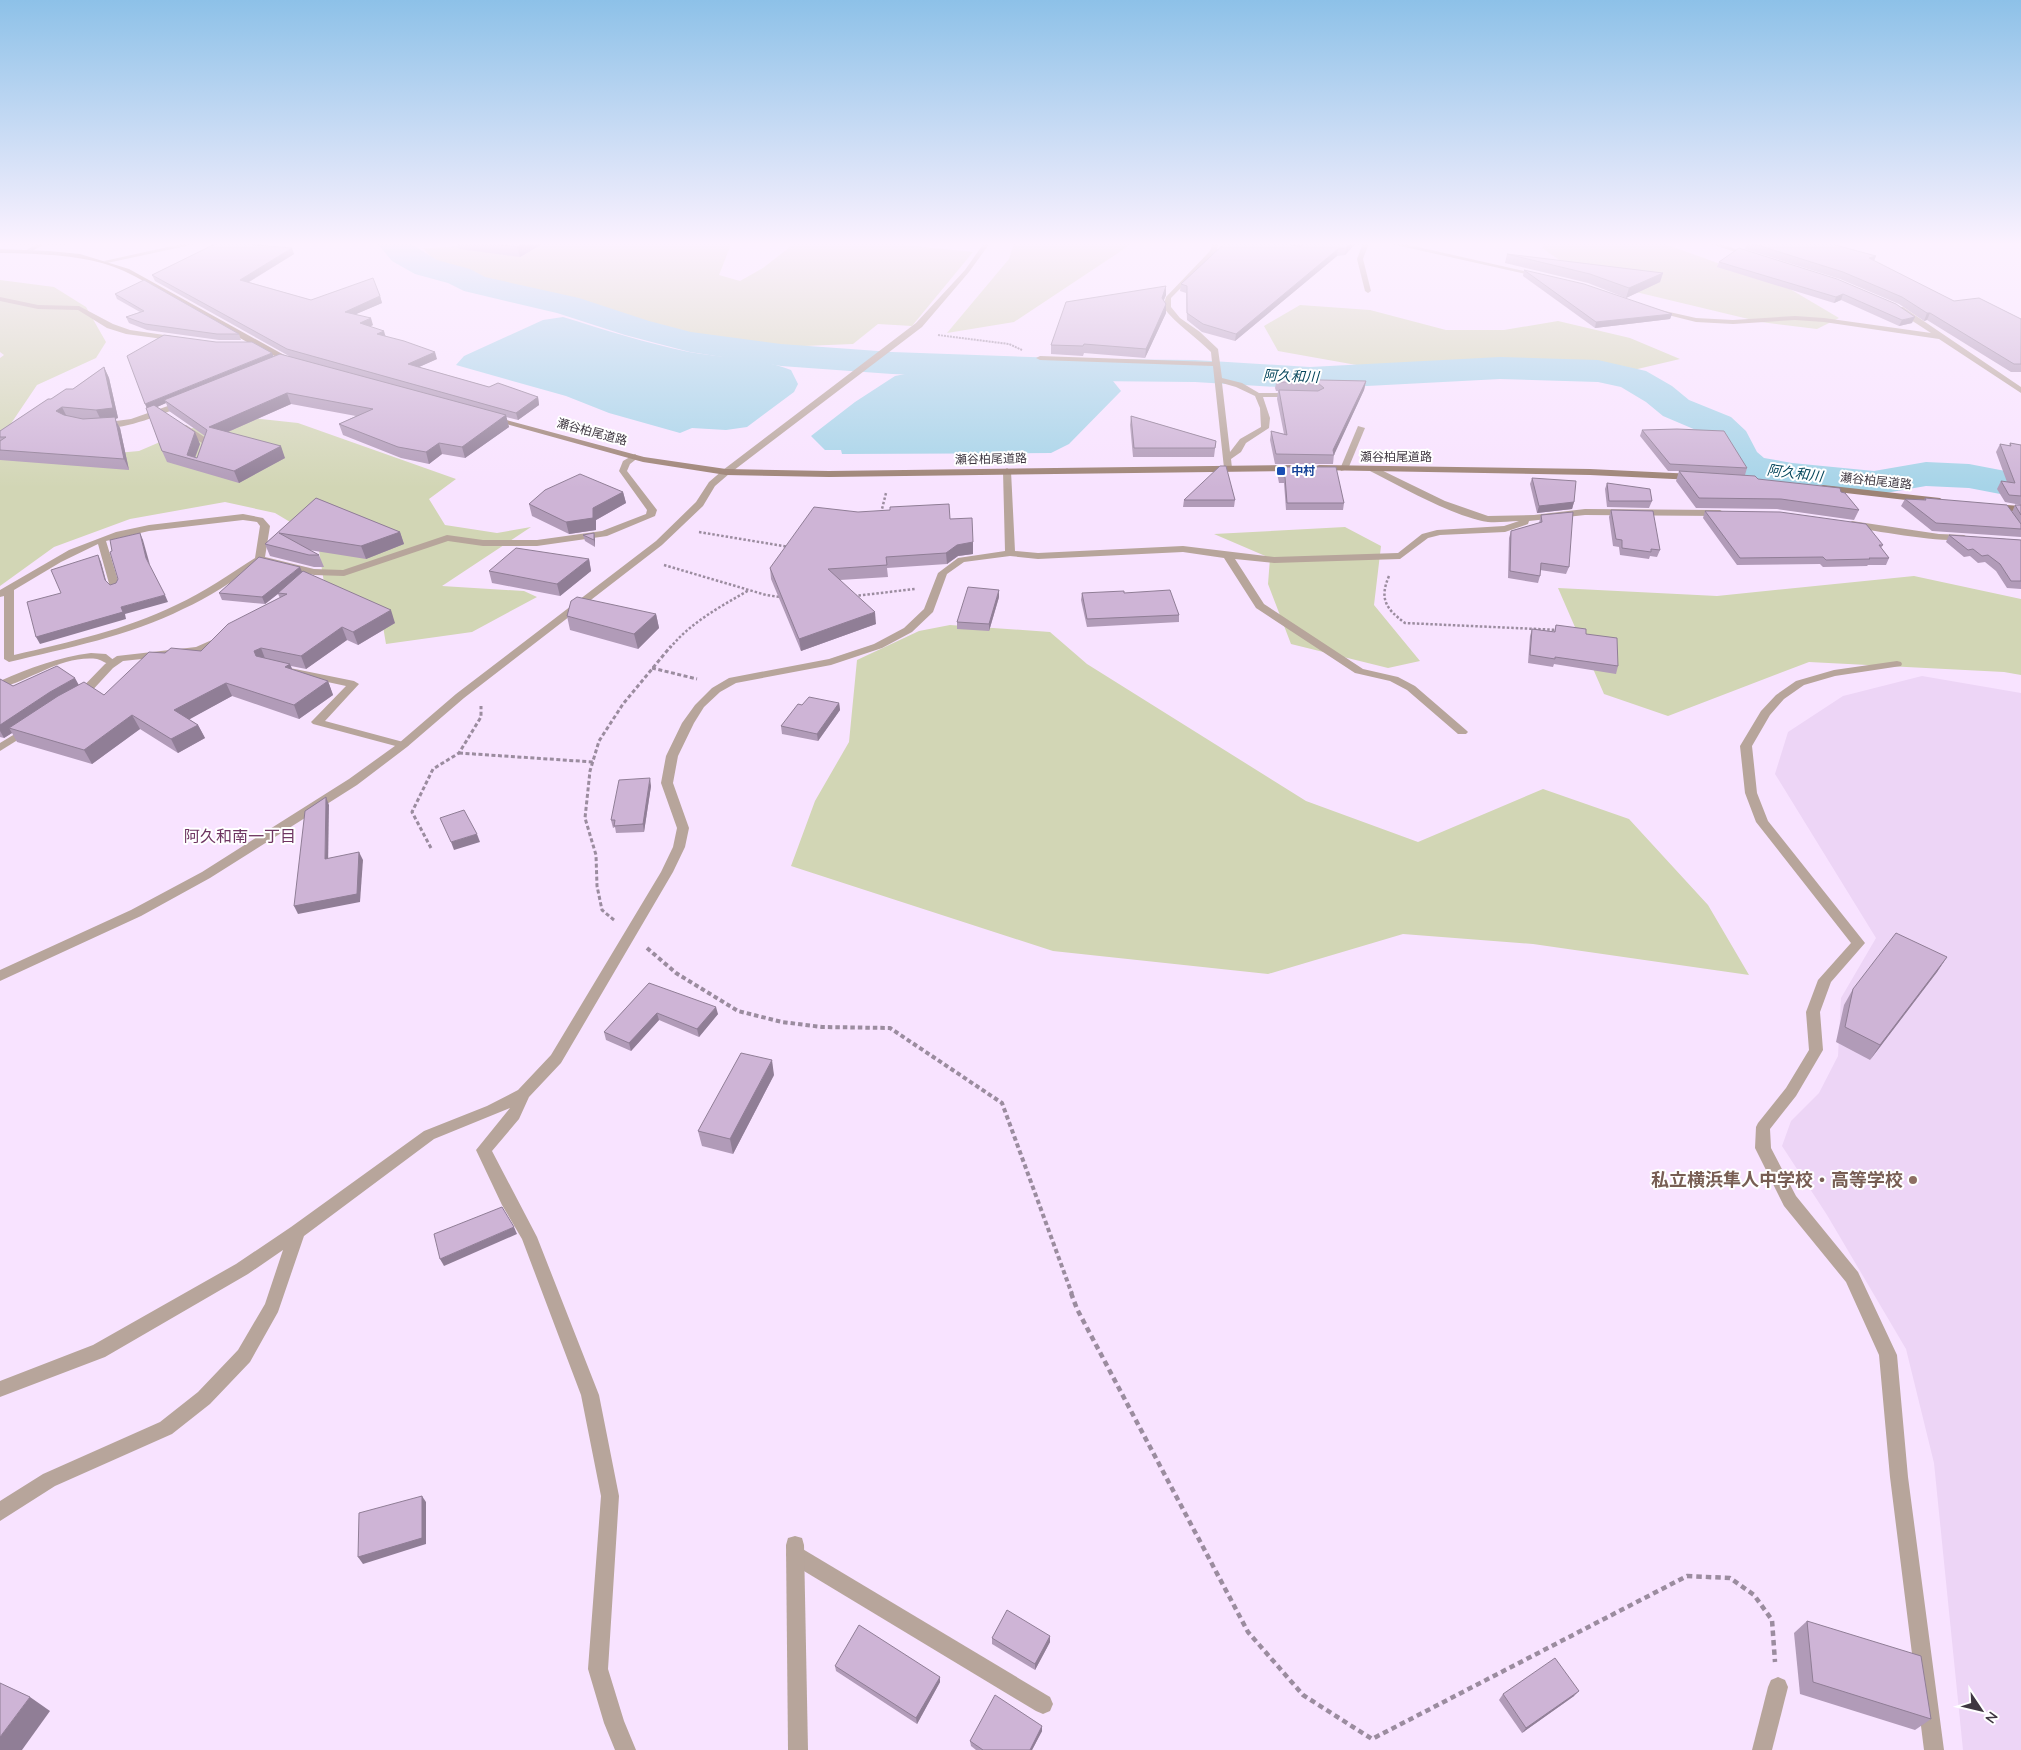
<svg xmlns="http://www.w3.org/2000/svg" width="2021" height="1750" font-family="Quicksand,'Noto Sans JP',sans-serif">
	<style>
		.built { fill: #edd5f6 }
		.green { fill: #d2d6b5 }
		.water { fill: #a6d4e8 }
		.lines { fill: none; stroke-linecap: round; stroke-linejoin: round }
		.river { fill: #a6d4e8; fill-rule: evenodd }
		.path-far4 { stroke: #9b8c9f; stroke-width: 2; stroke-dasharray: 2 1; stroke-linecap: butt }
		.path-far3 { stroke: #9b8c9f; stroke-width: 2.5; stroke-dasharray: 2.5 2; stroke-linecap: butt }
		.path-far2 { stroke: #9b8c9f; stroke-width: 3; stroke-dasharray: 4 2.5; stroke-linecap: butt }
		.path-far1 { stroke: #9b8c9f; stroke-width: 4; stroke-dasharray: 4.5 3; stroke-linecap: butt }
		.path { stroke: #9b8c9f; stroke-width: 4.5; stroke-dasharray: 5.5 4; stroke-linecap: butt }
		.service { fill: #b7a59b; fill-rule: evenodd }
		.minor { fill: #b7a59b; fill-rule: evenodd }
		.secondary { fill: #9d8375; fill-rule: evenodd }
		.wall { fill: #b19bb8; fill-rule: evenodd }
		.shaded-wall { fill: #907e96 }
		.building { fill: #ceb4d6; stroke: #907e96 }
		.transit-dot { fill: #1a4fb4; stroke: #fff; stroke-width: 2 }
		.education-dot { fill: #8d6e63; stroke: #fff; stroke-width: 2 }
		.labels { text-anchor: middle; stroke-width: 4; stroke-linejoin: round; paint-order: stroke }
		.far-street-label { font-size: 12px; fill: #3f3741; stroke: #fff }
		.far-transit-label { font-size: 12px; font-weight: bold; fill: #164399; stroke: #fff; text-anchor: start }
		.far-water-label { font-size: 14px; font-style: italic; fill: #05465b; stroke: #fff }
		.neighbourhood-label { font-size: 16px; fill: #6e3561; stroke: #fff }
		.near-education-label { font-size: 18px; font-weight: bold; fill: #785e54; stroke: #fff; text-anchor: end }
	</style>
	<rect width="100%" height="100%" fill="#f8e3ff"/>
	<!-- built -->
	<polygon class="built" points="1922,676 2021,693 2021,1750 1963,1750 1934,1463 1906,1349 1827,1215 1782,1146 1791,1121 1819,1093 1838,1056 1841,998 1876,938 1775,774 1788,732 1843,696"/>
	<!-- green -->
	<g class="green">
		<polygon points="463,243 729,243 730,247 719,275 740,281 763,268 795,243 904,243 905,245 973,252 912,326 878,324 853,344 780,347 707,339 438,265 423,248 451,247"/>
		<polygon points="1014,243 1133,243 1014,322 947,333 1009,259"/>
		<polygon points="1545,243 1662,243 1790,289 1839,318 1817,329 1761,322 1590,281 1542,248"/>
		<polygon points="0,280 54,287 86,307 106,342 96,358 37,385 10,425 84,456 139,451 223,415 298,423 456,479 429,499 445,525 497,533 531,527 442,586 524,591 537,597 472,632 386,644 380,609 325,589 317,538 275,513 225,502 130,519 54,547 0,586 0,358 4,355 0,352"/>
		<polygon points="1300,305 1370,310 1446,330 1504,330 1558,321 1630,338 1680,359 1629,371 1435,379 1278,351 1264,326"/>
		<polygon points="1345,527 1381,546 1374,605 1420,661 1388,668 1291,644 1268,584 1270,558 1214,534"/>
		<polygon points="1914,576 2021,599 2021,675 2004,672 1809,662 1668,716 1604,694 1558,588 1717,596"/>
		<polygon points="950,625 1050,632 1087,664 1306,801 1418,842 1543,789 1629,819 1708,905 1749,975 1533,944 1403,934 1268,974 1053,951 791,866 815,801 849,742 857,660 919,631"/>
	</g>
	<!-- water -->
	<g class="water">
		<path d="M563,317C605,330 646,343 689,352C723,358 759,358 791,370L798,384L794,392L747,427L726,430L692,428L680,433L609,413L566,396L456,365L464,356L543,320Z"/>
		<polygon points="996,367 1088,370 1086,379 1113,381 1121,391 1069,444 1051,453 842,454 841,450 825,450 811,436 855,402 895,376 910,373 996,375"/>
	</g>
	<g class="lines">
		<!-- river -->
		<polygon class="river" points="377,243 410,243 437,260 470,269 485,277 579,298 649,321 691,332 781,344 892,352 1088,359 1195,360 1310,367 1500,357 1598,360 1646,371 1672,386 1689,400 1731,417 1746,431 1757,452 1764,458 1792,463 1874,471 1926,462 1969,464 2021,474 2021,498 1969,488 1926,486 1874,495 1792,487 1738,477 1725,466 1719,458 1714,443 1703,433 1663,416 1646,402 1621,387 1598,382 1500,379 1310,389 1195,382 1088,381 892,374 781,366 690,352 625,335 557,313 464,291 448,283 415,274 392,261"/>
		<!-- path-far4 -->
		<polyline class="path-far4" points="938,335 1009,344 1022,350"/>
		<!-- path-far3 -->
		<g class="path-far3">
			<polyline points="881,513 886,493"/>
			<polyline points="699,532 789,547"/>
			<polyline points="664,565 766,595 780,597"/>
			<path d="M1389,576C1379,599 1386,609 1405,623L1559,630"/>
			<polyline points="854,596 915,589"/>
			<path d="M670,648C691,622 720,607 749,590"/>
		</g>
		<!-- path-far2 -->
		<g class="path-far2">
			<polyline points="652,668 697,679"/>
			<polyline points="459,753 593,762"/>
			<polyline points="431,848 412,812 433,769 459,753 481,717 481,706"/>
			<polyline points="614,920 602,910 597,886 596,855 585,818 590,771 599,741 623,704 671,646"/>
		</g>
		<!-- path-far1 -->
		<polyline class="path-far1" points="647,948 676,973 738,1011 782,1022 822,1027 890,1028 1002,1103 1072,1294"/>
		<!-- path -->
		<polyline class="path" points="1071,1293 1077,1309 1248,1632 1303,1695 1372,1739 1687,1576 1730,1578 1754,1595 1772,1620 1775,1662"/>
		<!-- service -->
		<g class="service">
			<polygon points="1363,243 1369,243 1363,259 1371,291 1368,293 1365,291 1357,259"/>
			<path d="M91,653L106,654L116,662L111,665C106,664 102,660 97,659C62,655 32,680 0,688V681C29,668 59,657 91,653Z"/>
			<polygon points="290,668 354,681 359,684 325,721 407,743 409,745 403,748 313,724 311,722 313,720 346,686 286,673 285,671"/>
			<polygon points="796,1545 1050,1697 1053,1704 1050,1711 1043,1714 1036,1711 789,1562 786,1555 789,1548"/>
		</g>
		<!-- minor -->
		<g class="minor">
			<polygon points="38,243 46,243 29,253 25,253 25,251"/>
			<polygon points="186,243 200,243 107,263 104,261"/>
			<polygon points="984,243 990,243 969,272 922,327 729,474 715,486 703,506 662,545 464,698 407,747 357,785 210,878 141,916 0,981 0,970 131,910 202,872 349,779 399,743 456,694 656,541 696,502 709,482 723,470 916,323 965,270"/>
			<path d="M1213,243H1219L1216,252L1171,298V307L1180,318L1200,332L1218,349L1222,378L1242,383L1259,393H1295L1299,395L1295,397H1263L1270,418L1269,428L1246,443L1241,452L1231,459L1232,468L1228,471L1224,468L1213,366L1040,360L1036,358L1040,356L1212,362L1211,352C1195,336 1177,325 1163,307L1166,297L1210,251ZM1222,383L1236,387L1255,396L1260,408L1261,427L1240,439L1230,452Z"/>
			<polygon points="1387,243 1400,243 1542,275 1539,277"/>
			<polygon points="1708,243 1718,243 1755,256 1750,257"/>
			<polygon points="0,297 38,305 79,306 113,324 130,330 178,337 182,339 178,341 126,334 107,328 78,310 38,309 0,301"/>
			<polygon points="1897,307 1903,307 2021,387 2021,393 1939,339 1824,322 1795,320 1733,324 1696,322 1652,311 1656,309 1696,318 1733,320 1795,316 1824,318 1931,333 1897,311"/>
			<path d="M182,401H185V405C168,412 112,436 97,425L101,423L131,419Z"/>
			<polygon points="180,425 186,425 209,440 210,442 205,456 198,454 202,443 180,429"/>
			<polygon points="1358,426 1365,428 1348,469 1341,471 1340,469"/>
			<path d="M635,454L639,457L630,464L627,471L657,510L655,516L607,536L537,546H483L448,541L344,576L314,575L261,562C236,579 211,596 183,609C129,636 67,648 9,662L4,659V596L0,597V590L69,550L116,532L149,525L243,514L263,518L270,526L265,557L314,569L343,570L447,535L483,540H537L602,531L646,514L647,510L619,471L623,461ZM243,520L257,522L260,526L255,558C230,574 204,592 176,605C125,630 69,642 14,655V590L61,562L98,544L110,587L115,590L118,589L120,587L106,541L149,531Z"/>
			<path d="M1373,466L1445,501L1488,516L1534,515L1585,509L1720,510L1725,513L1720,516L1585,515L1529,521L1528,524L1505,532L1440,535L1428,538L1400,559L1274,563L1235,559L1264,604L1363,669L1398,677L1415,686L1466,730L1468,732L1466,734H1458L1407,690L1390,681L1355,673L1256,608L1224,558L1183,552L1038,559L1010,556L964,562L947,574L933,612L912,632L882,648L831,665L736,683L720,692L704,707L694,723L678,756L673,783L689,828L685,847L673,872L561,1063L529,1097L519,1119L492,1151L537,1237L599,1395L619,1496L608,1669L624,1721L636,1750H615L604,1723L588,1669L601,1496L581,1395L522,1239L502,1205L476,1150L510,1108L434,1139L304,1236L278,1312L250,1362L210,1404L172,1434L55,1486L0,1521V1501L43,1474L160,1422L198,1392L238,1350L265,1304L283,1250L248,1274L105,1357L0,1397V1381L93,1345L236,1264L291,1227L424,1131L487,1106L518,1090L551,1055L661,872L673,847L677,828L661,783L666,756L682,723L695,705L712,688L729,678L829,659L874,644L904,628L924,609L938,573L958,558L1005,551L1003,471L1007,468L1011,471L1015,551L1038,553L1183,546L1274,557L1398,553L1422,534L1437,530L1504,526L1519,521C1509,521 1498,523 1488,522C1454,517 1402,487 1370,471V467Z"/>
			<path d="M1852,521L1939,534L1964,535L1969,538C1959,546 1866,530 1849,526L1847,524Z"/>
			<polygon points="221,636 226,639 225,641 198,653 123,661 113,668 88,695 78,700 73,697 105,664 117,656 196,647"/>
			<polygon points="1897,661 1901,662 1902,664 1901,666 1835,676 1804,685 1784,699 1770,715 1752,746 1757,793 1768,821 1865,943 1831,982 1820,1012 1823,1050 1796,1096 1770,1129 1771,1148 1796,1196 1858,1272 1897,1355 1908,1477 1944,1750 1924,1750 1890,1477 1879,1355 1846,1282 1784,1206 1755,1148 1756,1127 1758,1123 1786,1088 1809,1050 1806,1012 1818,980 1851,943 1756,822 1745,793 1740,746 1761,711 1776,695 1796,681 1834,670"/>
			<polygon points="28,726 32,727 34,729 32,731 0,751 0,743"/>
			<polygon points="795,1536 802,1538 804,1545 808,1750 788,1750 786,1545 788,1538"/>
			<polygon points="1778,1677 1785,1680 1788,1687 1772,1750 1752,1750 1768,1687 1771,1680"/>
		</g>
		<!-- secondary -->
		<g class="secondary">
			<path d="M0,249L49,251L80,254L129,269L295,361C286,367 223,328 211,321C182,305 154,285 124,271C86,254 41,254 0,253Z"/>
			<polygon points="488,415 644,457 726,469 829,471 1294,465 1298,468 1294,471 829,477 726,475 643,462 488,419"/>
			<polygon points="1319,465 1590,469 1694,474 1698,477 1694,480 1590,475 1316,470 1316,466"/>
			<polygon points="1823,485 1940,498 1944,501 1940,504 1820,490 1820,486"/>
			<polygon points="1992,504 2021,506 2021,512 1989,509 1989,505"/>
		</g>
	</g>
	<!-- wall -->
	<g class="wall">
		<polygon points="0,243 34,243 32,245 0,244"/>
		<polygon points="46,243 68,243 64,245 47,245"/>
		<path d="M217,243H264L260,245L294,254L249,282L311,300L380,296L382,303L356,314L373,325L370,327L386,336L437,359L419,367L489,387L538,397L539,405L518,420L506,417L509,427L465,458L442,454L429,464L401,458L343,435L339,424L356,416L291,404L228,432L285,458L239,483L167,462L162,451L146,408L274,356H289L155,281L152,275ZM166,403L169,411L205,436L197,458H195L200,444L157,407Z"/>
		<polygon points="457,243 544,243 520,257 459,249"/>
		<polygon points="1225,243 1360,243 1359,245 1355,244 1345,255 1337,256 1235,341 1202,332 1187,320 1186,293 1180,291 1181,284"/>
		<polygon points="1747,243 1828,243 1876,256 1874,261 1954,301 2021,319 2021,372 2011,372 1927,320 1924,321 1899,304 1840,279 1745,249"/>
		<polygon points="1739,248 1912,323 1899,326 1841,300 1834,303 1717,267 1719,262"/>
		<polygon points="1507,254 1663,273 1660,282 1626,298 1588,283 1505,263"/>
		<polygon points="1524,270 1672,314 1670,319 1595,328 1523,276"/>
		<polygon points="1166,286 1166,295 1164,300 1166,313 1145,358 1084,353 1083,356 1051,354 1051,345"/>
		<polygon points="115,294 239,334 241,340 219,340 147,330 129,323 126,317 140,312 117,299"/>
		<polygon points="104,367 109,378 118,418 115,419 120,428 129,470 0,460 0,431 51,399 73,389"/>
		<polygon points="1277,379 1366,381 1364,390 1334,454 1333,464 1275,464 1270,440 1271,431 1284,434 1277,399 1278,391 1276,391 1275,388"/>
		<polygon points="1131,416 1216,441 1214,457 1133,457 1130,425"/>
		<polygon points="1642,430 1747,468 1745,475 1758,479 1841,492 1859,510 1854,520 1777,509 1696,508 1676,481 1679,471 1668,471 1640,436"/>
		<polygon points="2010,443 2021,445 2021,505 2005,502 1997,489 2001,481 2007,482 1996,452 2000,444 2009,446"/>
		<polygon points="1278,467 1344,503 1343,510 1286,510 1284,483 1279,483 1277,473"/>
		<polygon points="1532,478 1574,502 1572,509 1537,513 1530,484"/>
		<polygon points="1607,483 1652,501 1649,508 1607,507 1605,489"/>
		<polygon points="623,492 626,503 596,520 596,530 569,534 532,516 529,504"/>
		<polygon points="316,498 400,532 404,544 366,559 309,550 319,555 324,567 314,567 270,556 265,544"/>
		<polygon points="1925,498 2012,512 2015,505 2021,505 2021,537 1932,531 1901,506 1905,499 1924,500"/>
		<polygon points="1184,500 1235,500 1234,507 1183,507"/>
		<polygon points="1611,510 1660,550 1657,557 1650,556 1649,559 1620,555 1619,547 1613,546 1609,517"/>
		<polygon points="1705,511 1883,545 1881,548 1889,558 1886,565 1868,565 1867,566 1823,567 1820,564 1737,565 1703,518"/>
		<polygon points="858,512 973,542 973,554 958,556 947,564 887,568 888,577 840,580 876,624 801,651 771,579 770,568"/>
		<polygon points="1541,515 1569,567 1566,574 1540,570 1540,576 1538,583 1508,578 1509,538 1511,531 1539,523"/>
		<polygon points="594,533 595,540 595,547 585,541 583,535"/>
		<polygon points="1949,535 2021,540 2021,589 2007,588 1996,571 1985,562 1978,563 1970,556 1964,557 1946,542"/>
		<polygon points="589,559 591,571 560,596 492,583 489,571"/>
		<polygon points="302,572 395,623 358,645 347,640 306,669 291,666 292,669 328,681 333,695 299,719 232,696 189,719 198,725 205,738 178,753 140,729 92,764 17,742 12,733 4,738 0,737 0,679 13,686 79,685 104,695 165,653 201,651 280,598 278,594 265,604 222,600 219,593"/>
		<polygon points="1082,593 1179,615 1179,622 1087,627 1081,600"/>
		<polygon points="999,597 989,631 957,629 957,622"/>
		<polygon points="656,614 659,628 638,649 570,630 567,616"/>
		<polygon points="1556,625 1586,634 1618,666 1616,674 1554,664 1553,667 1528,663 1530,636 1532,629 1554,632"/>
		<polygon points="839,703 840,710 818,741 782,734 781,726 802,705"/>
		<polygon points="651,786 644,832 616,833 615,827 613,828 611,820"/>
		<polygon points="1947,957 1937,972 1870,1060 1836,1042 1844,1005 1853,989"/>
		<polygon points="649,983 718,1014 699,1037 659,1020 631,1051 606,1040 604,1032"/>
		<polygon points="774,1075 733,1154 702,1146 698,1131"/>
		<polygon points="1807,1621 1931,1719 1915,1730 1800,1694 1794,1633"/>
		<polygon points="1050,1636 1050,1642 1035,1670 992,1644 992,1638"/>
		<polygon points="835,1666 940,1682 917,1724 836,1671"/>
		<polygon points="1503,1694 1574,1696 1522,1733 1499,1700"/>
		<polygon points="1042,1726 1042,1731 1032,1750 976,1750 971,1746 970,1741"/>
	</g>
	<!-- shaded-wall -->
	<g class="shaded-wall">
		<polygon points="249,243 264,243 252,250"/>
		<polygon points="524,243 544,243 520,257 517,247"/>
		<polygon points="1351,243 1356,243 1345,255 1346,248"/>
		<polygon points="292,248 294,254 242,286 240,280"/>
		<polygon points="1338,249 1337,256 1235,341 1236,334"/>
		<polygon points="1876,256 1873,263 1869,258"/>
		<polygon points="1663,273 1660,282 1626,298 1629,288"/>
		<polygon points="1166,286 1166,295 1161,306 1162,298"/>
		<polygon points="1843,294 1841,300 1834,303 1836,297"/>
		<polygon points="380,296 382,303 347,318 345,312"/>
		<polygon points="1166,304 1166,313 1145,358 1146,349"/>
		<polygon points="1927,313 1930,313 1927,320 1924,321"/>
		<polygon points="1672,314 1670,319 1595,328 1596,322"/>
		<polygon points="1915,317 1912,323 1899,326 1902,320"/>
		<polygon points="371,318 373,325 362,330 360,323"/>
		<polygon points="384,331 386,338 377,334"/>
		<polygon points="435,352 437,359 410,371 408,364"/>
		<polygon points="272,353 275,359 164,400 166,403 148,411 145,404"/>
		<polygon points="104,367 109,378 118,418 115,419 120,428 129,470 124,459 101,420 96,410"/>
		<polygon points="1366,381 1364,390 1334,455 1333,450"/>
		<polygon points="287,393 291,404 214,438 209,427"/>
		<polygon points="538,397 539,405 518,420 516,413"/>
		<polygon points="62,407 67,417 56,411"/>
		<polygon points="506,415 509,427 465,458 462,447"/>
		<polygon points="195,432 200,444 194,460 187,455"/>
		<polygon points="439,443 442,454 429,464 426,452"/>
		<polygon points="281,446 285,458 239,483 234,471"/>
		<polygon points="623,492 626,503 596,520 596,530 569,534 566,522"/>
		<polygon points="1574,502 1572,509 1537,513 1539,506"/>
		<polygon points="400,532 404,544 366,559 361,546"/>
		<polygon points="140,533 143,540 150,565 146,558"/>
		<polygon points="594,533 595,540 595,547 594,540"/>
		<polygon points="973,542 973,554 958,556 947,564 946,553 957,545"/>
		<polygon points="98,555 101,562 108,588 105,580"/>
		<polygon points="589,559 591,571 560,596 557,584"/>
		<polygon points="300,567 303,574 265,604 262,597"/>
		<polygon points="999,590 999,597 989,631 989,624"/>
		<polygon points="165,595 168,602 125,614 126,619 40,644 36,637 121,607"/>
		<polygon points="391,610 395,623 358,645 353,632"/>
		<polygon points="875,612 876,624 801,651 799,639"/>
		<polygon points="656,614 659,628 638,649 634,634"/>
		<polygon points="342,627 347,640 306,669 301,656"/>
		<polygon points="261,648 266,661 256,656 254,651"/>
		<polygon points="290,664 295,677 285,667"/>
		<polygon points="75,678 81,689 9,728 12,733 4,738 0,731 0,725 50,692"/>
		<polygon points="328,681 333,695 299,719 294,705"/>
		<polygon points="226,683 232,696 181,724 174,710"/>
		<polygon points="839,703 840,710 818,741 817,734"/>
		<polygon points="132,715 140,729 92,764 84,750"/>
		<polygon points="198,725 205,738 178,753 171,739"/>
		<polygon points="650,778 651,786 644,832 643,824"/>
		<polygon points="326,797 329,805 328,867 325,859"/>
		<polygon points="477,834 480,842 454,850 451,842"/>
		<polygon points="359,852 363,860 360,902 298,914 294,906"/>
		<polygon points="1947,957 1937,972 1870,1060 1880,1045"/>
		<polygon points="716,1007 718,1014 699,1037 697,1029"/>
		<polygon points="657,1013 659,1020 631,1051 629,1043"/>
		<polygon points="772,1060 774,1075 733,1154 730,1139"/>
		<polygon points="514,1227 517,1234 444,1266 440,1259"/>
		<polygon points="422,1496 426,1502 426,1544 363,1564 358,1557"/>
		<polygon points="1050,1636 1050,1642 1035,1670 1035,1664"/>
		<polygon points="940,1677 940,1682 917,1724 916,1718"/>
		<polygon points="1579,1691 1574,1696 1522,1733 1526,1728"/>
		<polygon points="30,1697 50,1711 22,1750 0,1750 0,1737"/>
		<polygon points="1042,1726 1042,1731 1032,1750 1030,1750"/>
	</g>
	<!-- building -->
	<g class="building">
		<polygon points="217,243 233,243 292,248 240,280 311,300 373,278 380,296 345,312 371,318 360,323 384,331 377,334 404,341 435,352 408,364 489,387 498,383 538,397 516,413 287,349 152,275"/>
		<polygon points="489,243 524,243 517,247"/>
		<polygon points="1225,243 1284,243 1300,247 1305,243 1351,243 1346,248 1338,249 1236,334 1203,324 1187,313 1187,286 1181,284"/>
		<polygon points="1751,243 1828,243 1876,256 1869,258 1954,301 1979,298 2021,319 2021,364 2014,364 1930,313 1927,313 1902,297 1843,272"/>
		<polygon points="1739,248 1837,279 1896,304 1915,317 1902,320 1843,294 1836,297 1719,262"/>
		<polygon points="1507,254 1663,273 1629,288 1590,274"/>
		<polygon points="1524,270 1584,284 1672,314 1596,322"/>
		<polygon points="144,280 239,334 217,334 145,324 126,317 144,311 115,294"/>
		<polygon points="1166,286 1162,298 1166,304 1146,349 1084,344 1083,346 1051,345 1066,302"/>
		<polygon points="164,335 216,342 252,342 272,353 145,404 127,356"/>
		<polygon points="280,354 506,415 462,447 439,443 426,452 398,447 339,424 373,409 287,393 209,427 281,446 234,471 162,451 146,408 154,405 195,432 187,455 197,458 207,430 164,400"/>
		<polygon points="104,367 113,408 96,410 62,407 56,411 64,415 83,419 115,417 124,459 0,450 0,441 6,437 0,437 0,431 48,399 51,399 66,389 73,389"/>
		<polygon points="1277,379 1366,381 1333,450 1334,455 1276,454 1271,431 1287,435 1279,390 1318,391 1324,388 1318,383 1277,382"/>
		<polygon points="1131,416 1216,441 1215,448 1134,448"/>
		<polygon points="1677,429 1724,431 1747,468 1670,464 1642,430"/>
		<polygon points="2010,443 2021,445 2021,496 2009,495 2001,481 2015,483 2000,444 2011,446"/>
		<polygon points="1220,466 1226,466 1235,500 1184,500"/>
		<polygon points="1278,467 1336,467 1344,503 1287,503 1285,477 1280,476"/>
		<polygon points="1679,471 1755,476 1758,479 1840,488 1841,492 1845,493 1859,510 1781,499 1699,498"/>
		<polygon points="580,474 623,492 593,508 593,518 566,522 529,504 545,490"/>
		<polygon points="1532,478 1576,481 1574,502 1539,506"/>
		<polygon points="1607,483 1650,489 1652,501 1609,501"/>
		<polygon points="316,498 400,532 361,546 279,533 319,555 309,555 265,544"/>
		<polygon points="1925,498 2007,505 2021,524 2021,529 1936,523 1905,499 1926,500"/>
		<polygon points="949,504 950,519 972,518 973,542 957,545 946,553 886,557 887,565 828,569 875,612 799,639 770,568 814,507 858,512 890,510 890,507"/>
		<polygon points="2015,505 2021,505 2021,515"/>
		<polygon points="1611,510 1653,511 1660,550 1651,549 1651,552 1622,548 1622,540 1616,539"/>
		<polygon points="1705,511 1780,512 1866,524 1883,545 1879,545 1889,558 1869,558 1870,559 1826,560 1823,557 1740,558"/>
		<polygon points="1573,512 1569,567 1541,563 1540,576 1510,571 1511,531 1542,522 1541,515"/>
		<polygon points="140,533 146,558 165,595 121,607 123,612 36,637 27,602 61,593 51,570 98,555 105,580 110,585 116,583 118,579 110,552 112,551 110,540"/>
		<polygon points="594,533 594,540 583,535"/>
		<polygon points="1949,535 2021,540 2021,581 2011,581 2000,564 1988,555 1982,556 1973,549 1968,550"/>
		<polygon points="516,548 589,559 557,584 489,571"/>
		<polygon points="259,557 300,567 262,597 219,593"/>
		<polygon points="303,571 391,610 353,632 342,627 301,656 261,648 254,651 256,656 290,664 285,667 328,681 294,705 226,683 174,710 198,725 171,739 132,715 84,750 9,728 58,696 84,682 104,695 149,652 165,653 171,648 201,651 228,624 287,594 278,593"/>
		<polygon points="968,587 999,590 989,624 957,622"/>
		<polygon points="1170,590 1179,615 1087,619 1082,593 1124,591 1124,593"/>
		<polygon points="577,597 656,614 634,634 567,616 571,601"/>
		<polygon points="1556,625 1586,629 1586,634 1617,638 1618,666 1555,657 1555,659 1530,655 1532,629 1555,632"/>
		<polygon points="57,666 75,678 50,692 0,725 0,679 13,686"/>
		<polygon points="809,697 839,703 817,734 781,726 798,704 802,705"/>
		<polygon points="650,778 643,824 614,826 615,820 611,820 619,780"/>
		<polygon points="326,797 325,859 359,852 357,894 294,906 305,811"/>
		<polygon points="464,810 477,834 451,842 440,818"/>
		<polygon points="1896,933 1947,957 1880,1045 1845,1027 1853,989"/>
		<polygon points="649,983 716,1007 697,1029 657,1013 629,1043 604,1032"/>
		<polygon points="741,1053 772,1060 730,1139 698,1131"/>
		<polygon points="502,1207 514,1227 440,1259 434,1234"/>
		<polygon points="422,1496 422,1538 358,1557 359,1513"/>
		<polygon points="1007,1610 1050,1636 1035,1664 992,1638"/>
		<polygon points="1807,1621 1921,1656 1931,1719 1813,1682"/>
		<polygon points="859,1625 940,1677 916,1718 835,1666"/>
		<polygon points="1555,1658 1579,1691 1526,1728 1503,1694"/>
		<polygon points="0,1683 30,1697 0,1737"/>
		<polygon points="995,1695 1042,1726 1030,1750 983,1750 970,1741"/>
	</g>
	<!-- sky -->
	<linearGradient id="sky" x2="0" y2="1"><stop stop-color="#8dc1e8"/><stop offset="0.5" stop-color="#fcf2ff"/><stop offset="1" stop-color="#fcf2ff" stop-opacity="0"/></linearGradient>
	<rect width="2021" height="488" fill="url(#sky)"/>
	<!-- markers -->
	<rect class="transit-dot" x="1276" y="466" width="10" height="10" rx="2.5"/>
	<circle class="education-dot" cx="1913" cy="1180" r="5"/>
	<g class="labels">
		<!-- far-street labels -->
		<g class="far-street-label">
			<text transform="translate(592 432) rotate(15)" y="4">瀬谷柏尾道路</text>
			<text x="1396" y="461">瀬谷柏尾道路</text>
			<text transform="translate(991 459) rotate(-1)" y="4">瀬谷柏尾道路</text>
			<text transform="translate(1876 481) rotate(6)" y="4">瀬谷柏尾道路</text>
		</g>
		<!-- far-transit labels -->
		<g class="far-transit-label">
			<text x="1291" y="475">中村</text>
		</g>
		<!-- far-water labels -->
		<g class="far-water-label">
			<text transform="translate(1291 376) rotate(2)" y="5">阿久和川</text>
			<text transform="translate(1795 473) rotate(7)" y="5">阿久和川</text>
		</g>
		<!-- neighbourhood labels -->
		<g class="neighbourhood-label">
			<text x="240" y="842">阿久和南一丁目</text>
		</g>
		<!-- near-education labels -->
		<g class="near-education-label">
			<text x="1903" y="1186">私立横浜隼人中学校・高等学校</text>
		</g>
	</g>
	<!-- north arrow -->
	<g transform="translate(1981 1710) rotate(125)" stroke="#ffffff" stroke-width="4" paint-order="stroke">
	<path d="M0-4L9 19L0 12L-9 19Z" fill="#3f3741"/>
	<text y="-8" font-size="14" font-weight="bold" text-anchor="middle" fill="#3f3741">N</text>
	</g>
</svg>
